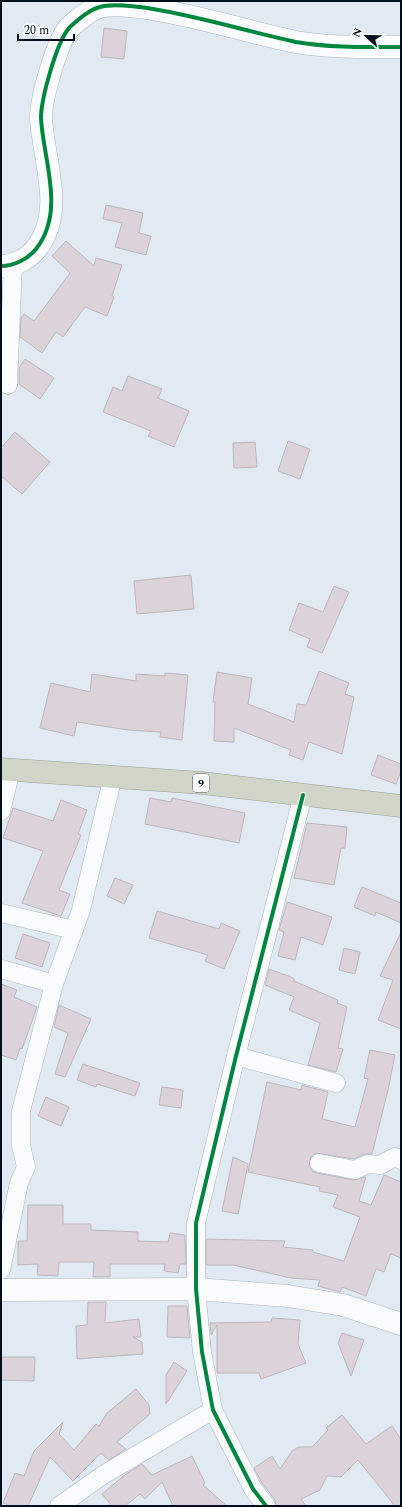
<svg xmlns="http://www.w3.org/2000/svg" width="402" height="1507" font-family="Spectral,serif">
	<style>
		.building { fill: #dcd2d9; stroke: #bcb6bc }
		.lines { fill: none; stroke-linecap: round; stroke-linejoin: round }
		.street-casing { stroke: #abb7c2; stroke-width: 19 }
		.secondary-casing { stroke: #abb7c2; stroke-width: 23 }
		.highway-casing { stroke: #96a094; stroke-width: 23 }
		.street { stroke: #fafcfd; stroke-width: 18 }
		.secondary { stroke: #fafcfd; stroke-width: 22 }
		.highway { stroke: #cfd6c7; stroke-width: 22 }
		.cycleway-casing { stroke: #fff; stroke-width: 6 }
		.cycleway { stroke: #00873e; stroke-width: 4 }
		.labels { text-anchor: middle; stroke-width: 3; stroke-linejoin: round; paint-order: stroke }
		.shield { fill: #fff; stroke: #4d565f; stroke-width: 1 }
		.shield-label { font-size: 11px; font-weight: bold; fill: #010e1b }
	</style>
	<rect width="100%" height="100%" fill="#e1eaf3"/>
	<!-- building -->
	<g class="building">
		<polygon points="104,28 127,31 124,59 101,57"/>
		<polygon points="106,205 143,213 139,233 151,236 146,255 115,247 122,223 103,219"/>
		<polygon points="66,241 94,266 96,258 122,265 112,296 114,297 107,316 85,307 63,337 56,332 42,353 20,337 21,318 24,314 34,321 70,273 52,256"/>
		<polygon points="25,359 54,378 40,399 19,384 19,368"/>
		<polygon points="128,376 162,389 158,398 189,411 174,447 148,436 151,431 103,412 113,387 122,391"/>
		<polygon points="15,432 50,462 22,494 1,476 1,448"/>
		<polygon points="288,441 310,449 300,479 278,471"/>
		<polygon points="255,442 257,467 234,468 233,443"/>
		<polygon points="191,575 194,609 137,614 134,581"/>
		<polygon points="334,586 349,592 322,653 307,647 310,639 289,630 299,603 323,612"/>
		<polygon points="319,671 349,683 345,694 354,697 342,754 309,742 303,760 289,755 291,750 234,728 234,742 214,741 215,702 213,702 217,672 252,678 248,704 294,722 297,704 306,705"/>
		<polygon points="165,673 188,675 182,740 160,737 161,732 128,730 77,722 74,736 40,728 51,683 90,692 92,674 136,681 136,674 165,676"/>
		<polygon points="378,755 401,764 401,771 396,784 371,775"/>
		<polygon points="150,798 171,802 172,798 245,813 239,843 145,824"/>
		<polygon points="61,800 87,810 78,834 81,835 59,890 70,894 61,916 22,903 43,851 3,838 13,808 53,821"/>
		<polygon points="307,823 347,827 345,848 341,848 334,885 294,878"/>
		<polygon points="115,878 133,885 124,904 107,896"/>
		<polygon points="362,887 401,903 401,923 376,912 375,916 354,907"/>
		<polygon points="287,902 332,917 323,945 301,937 295,960 278,956 284,932 279,930"/>
		<polygon points="157,911 219,929 221,923 240,931 224,969 205,961 208,955 149,938"/>
		<polygon points="401,932 401,1029 378,1020 393,980 380,976"/>
		<polygon points="23,934 50,943 42,967 15,958"/>
		<polygon points="344,948 360,952 355,974 339,970"/>
		<polygon points="269,969 291,977 294,979 294,981 338,1000 337,1003 347,1007 338,1048 343,1049 336,1072 308,1065 320,1023 289,1010 294,997 265,985"/>
		<polygon points="1,984 17,990 14,997 37,1007 22,1049 20,1048 16,1060 1,1055"/>
		<polygon points="59,1005 91,1019 65,1077 55,1074 68,1033 54,1027"/>
		<polygon points="370,1050 395,1055 388,1090 372,1154 364,1154 354,1159 316,1153 311,1156 309,1166 312,1171 317,1173 353,1180 366,1177 359,1201 371,1205 384,1175 401,1182 401,1258 391,1254 384,1272 376,1269 366,1296 342,1287 340,1292 318,1286 320,1280 291,1278 233,1265 206,1265 206,1239 285,1241 283,1247 313,1250 313,1252 344,1261 360,1217 333,1207 338,1195 319,1191 320,1187 248,1172 267,1082 301,1090 302,1085 328,1092 322,1119 355,1127 368,1079 364,1078"/>
		<polygon points="83,1064 140,1083 135,1096 97,1084 96,1087 77,1080"/>
		<polygon points="162,1087 183,1090 181,1108 159,1105"/>
		<polygon points="46,1097 69,1107 61,1126 38,1116"/>
		<polygon points="233,1157 248,1164 238,1214 222,1211"/>
		<polygon points="28,1205 63,1205 63,1224 91,1224 91,1230 138,1232 138,1241 168,1242 170,1233 185,1235 186,1264 180,1264 178,1273 164,1271 165,1264 110,1264 110,1277 93,1277 94,1262 59,1262 58,1276 37,1275 38,1264 18,1265 18,1241 27,1241"/>
		<polygon points="88,1302 106,1302 105,1323 139,1319 141,1337 133,1337 142,1342 143,1354 77,1359 76,1326 87,1325"/>
		<polygon points="168,1306 187,1306 190,1338 167,1337"/>
		<polygon points="272,1318 300,1320 298,1344 306,1363 261,1379 259,1373 217,1373 217,1325 211,1335 210,1323 271,1322"/>
		<polygon points="342,1333 364,1340 351,1376 338,1343"/>
		<polygon points="1,1357 35,1357 34,1381 1,1380"/>
		<polygon points="174,1362 187,1371 166,1404 166,1375"/>
		<polygon points="136,1389 149,1405 150,1414 117,1442 126,1449 109,1460 101,1453 73,1481 50,1457 28,1506 11,1506 3,1503 15,1473 24,1476 34,1451 63,1422 59,1434 74,1450 96,1424 99,1426 107,1413"/>
		<polygon points="342,1415 366,1444 392,1426 401,1439 401,1506 395,1506 358,1460 341,1477 327,1476 320,1490 301,1499 306,1506 276,1506 275,1500 262,1483 254,1468 272,1456 280,1469 292,1451 298,1447 312,1447 328,1430 326,1428"/>
		<polygon points="192,1456 205,1483 203,1485 227,1506 173,1506 162,1482 145,1499 140,1494 125,1506 112,1506 102,1494 126,1474 142,1464 152,1475"/>
	</g>
	<g class="lines">
		<defs>
			<g id="street">
				<polyline points="8,385 13,264"/>
				<polyline points="1,811 11,770"/>
				<polyline points="1,913 74,930"/>
				<polyline points="1,969 54,984"/>
				<polyline points="236,1056 336,1083"/>
				<polyline points="319,1163 355,1170 368,1164 380,1165 395,1157 401,1160"/>
				<polyline points="1,1270 19,1183 26,1167 21,1145 21,1111 54,984 81,910 113,776"/>
				<polyline points="59,1506 103,1475 213,1410"/>
				<polyline points="266,1506 253,1489 213,1410 202,1352 196,1289 196,1223 236,1056 303,795"/>
			</g>
			<g id="secondary">
				<path d="M1,266C14,266 28,259 36,249C66,211 43,160 41,118C41,99 57,40 70,27C79,19 89,10 100,7C112,3 128,6 140,7C193,14 244,31 296,42C330,48 367,47 401,47"/>
				<polyline points="1,1290 196,1289 288,1296 343,1305 401,1324"/>
			</g>
			<polyline id="highway" points="1,769 202,783 401,806"/>
		</defs>
		<!-- street casing -->
		<use href="#street" class="street-casing"/>
		<!-- secondary casing -->
		<use href="#secondary" class="secondary-casing"/>
		<!-- highway casing -->
		<use href="#highway" class="highway-casing"/>
		<!-- street -->
		<use href="#street" class="street"/>
		<!-- secondary -->
		<use href="#secondary" class="secondary"/>
		<!-- highway -->
		<use href="#highway" class="highway"/>
		<defs>
			<g id="cycleway">
				<path d="M1,266C14,266 28,259 36,249C66,211 43,160 41,118C41,99 57,40 70,27C79,19 89,10 100,7C112,3 128,6 140,7C193,14 244,31 296,42C330,48 367,47 401,47"/>
				<polyline points="266,1506 253,1489 213,1410 202,1352 196,1289 196,1223 236,1056 303,795"/>
			</g>
		</defs>
		<!-- cycleway casing -->
		<use href="#cycleway" class="cycleway-casing"/>
		<!-- cycleway -->
		<use href="#cycleway" class="cycleway"/>
	</g>
	<g class="labels">
		<!-- shield labels -->
		<rect class="shield" x="193" y="774" width="16" height="18" rx="3"/>
		<g class="shield-label">
			<text x="201" y="787">9</text>
		</g>
	</g>
	<!-- border -->
	<rect width="402" height="1507" fill="none" stroke="#010e1b" stroke-width="4"/>
	<!-- north arrow -->
	<g transform="translate(366 36) rotate(292)" stroke="#ffffff" stroke-width="3" paint-order="stroke">
	<path d="M0-3L7 15L0 10L-7 15Z" fill="#010e1b"/>
	<text y="-6" font-size="11" font-weight="bold" text-anchor="middle" fill="#010e1b">N</text>
	</g>
	<!-- scale -->
	<path d="M18 34v6h56v-6" fill="none" stroke="#010e1b" stroke-width="2"/>
	<text x="24" y="34" font-size="12" fill="#010e1b" stroke="#ffffff" stroke-width="3" paint-order="stroke">20 m</text>
</svg>
